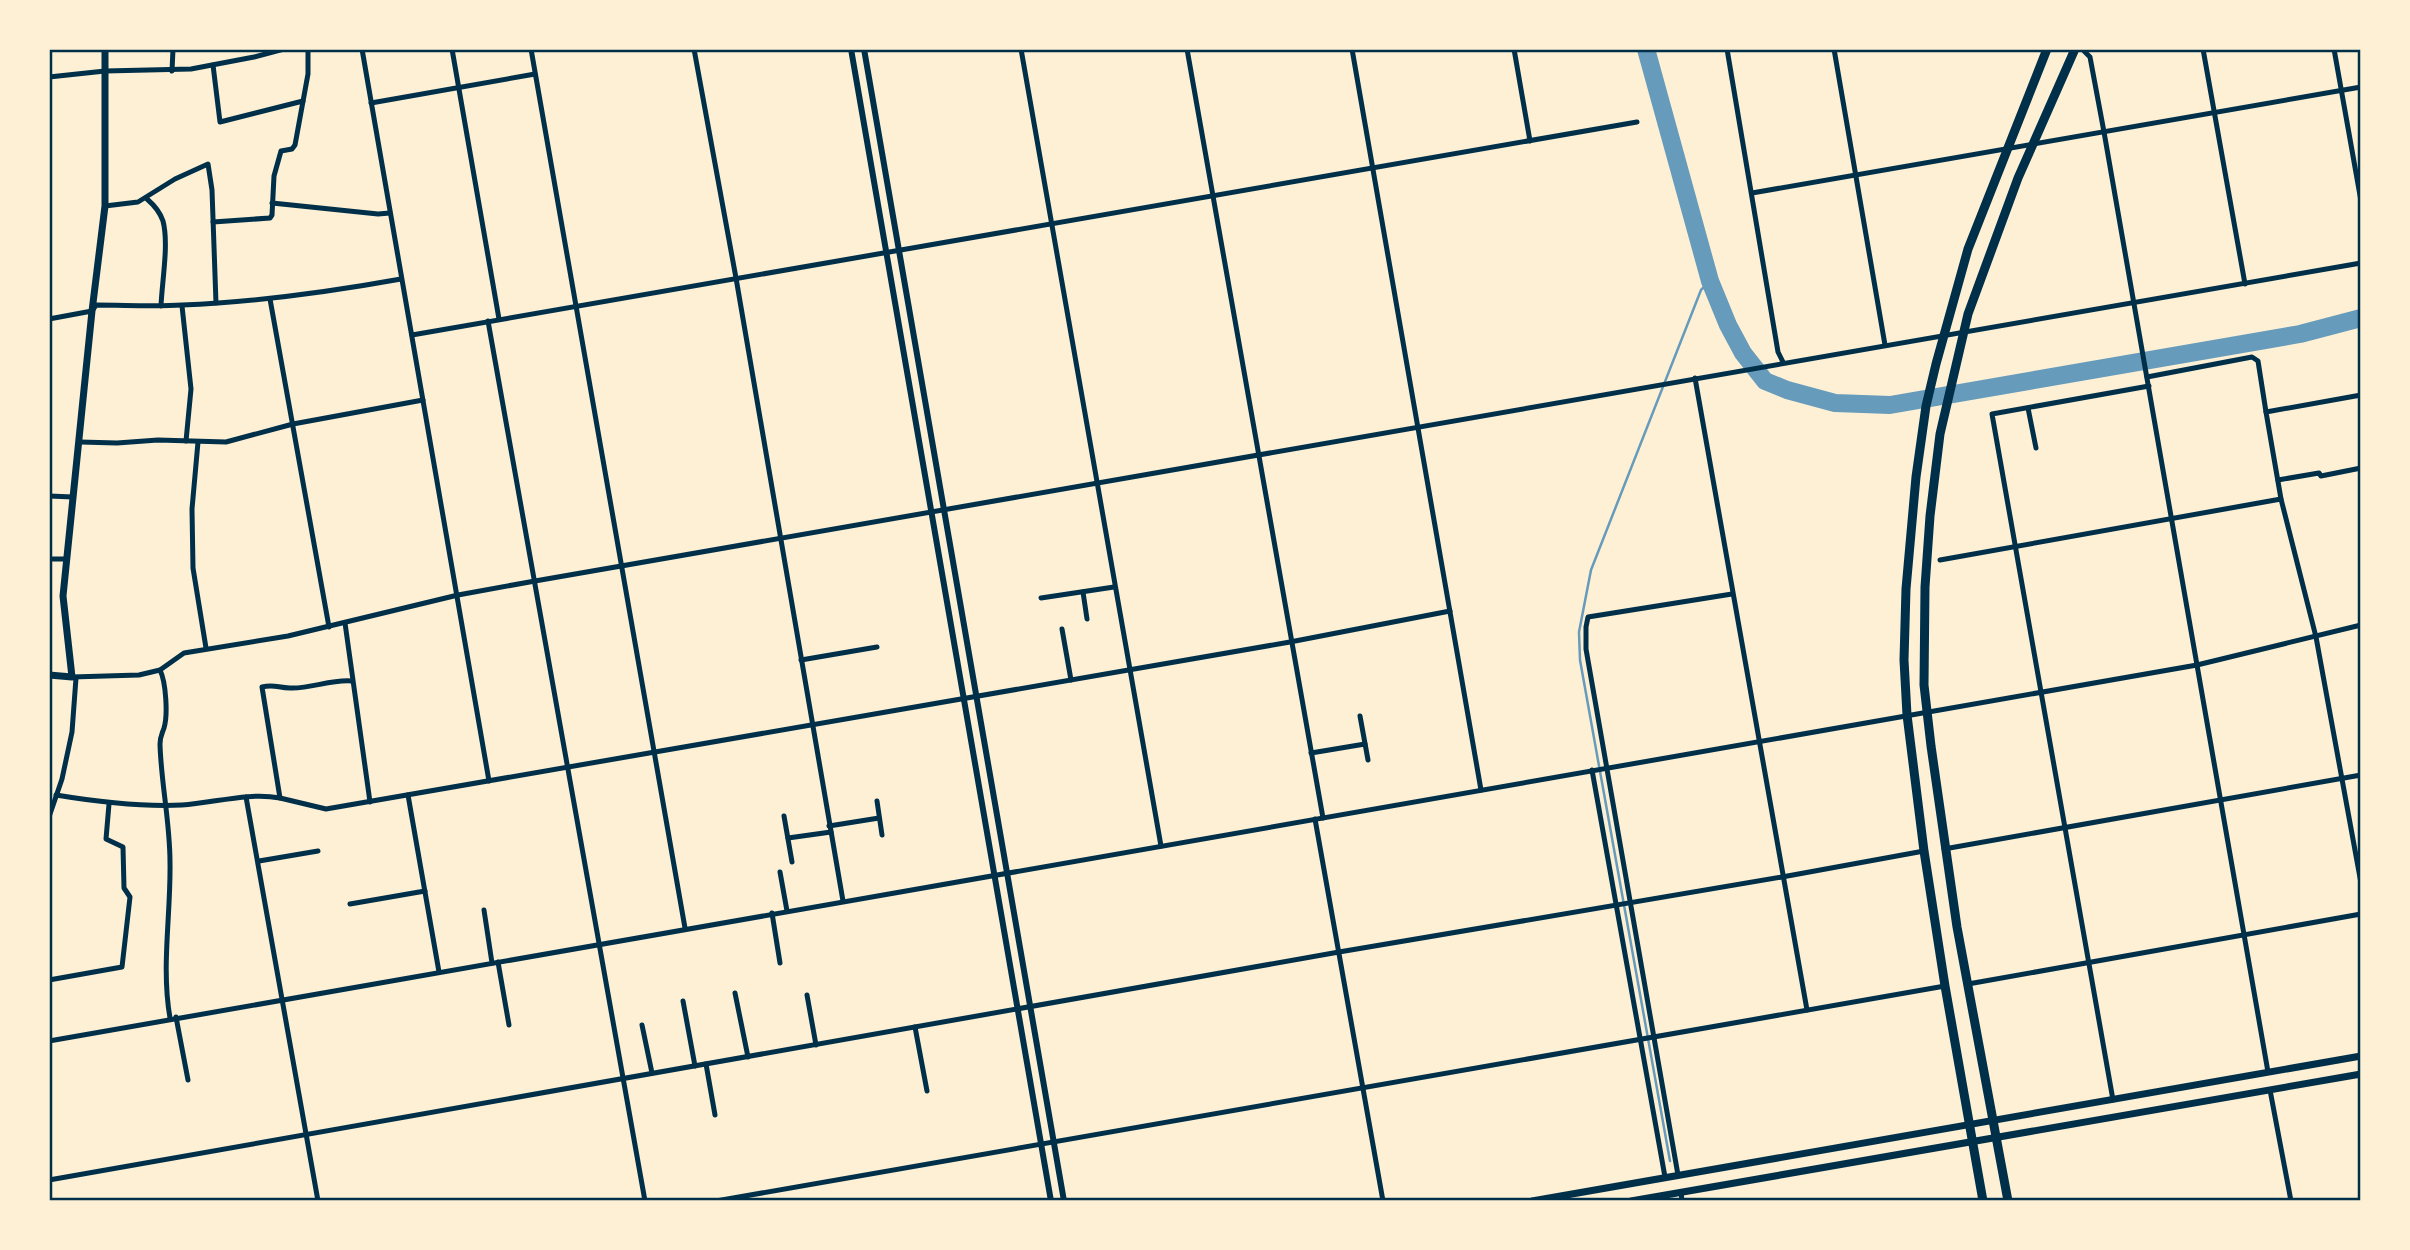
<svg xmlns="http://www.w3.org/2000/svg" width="2410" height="1250" font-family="Roboto,sans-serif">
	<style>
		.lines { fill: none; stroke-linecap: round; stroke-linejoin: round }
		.stream { stroke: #669bbc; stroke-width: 2.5 }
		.river { stroke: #669bbc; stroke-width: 18 }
		.minor { stroke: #003049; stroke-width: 5 }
		.tertiary { stroke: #003049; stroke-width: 6 }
		.secondary { stroke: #003049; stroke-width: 7 }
		.trunk { stroke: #003049; stroke-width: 9 }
		.neatline { fill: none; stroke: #003049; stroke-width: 2.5 }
	</style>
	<rect width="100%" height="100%" fill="#fdf0d5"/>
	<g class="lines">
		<!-- stream -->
		<polyline class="stream" points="1670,1161 1580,660 1579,632 1591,570 1701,290 1710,281"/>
		<!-- river -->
		<polyline class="river" points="1646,49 1710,281 1728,325 1743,353 1765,381 1787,390 1835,403 1890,405 2300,334 2361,318"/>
		<!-- minor -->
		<g class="minor">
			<polyline points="362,49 489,781"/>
			<polyline points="452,49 499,319"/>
			<polyline points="531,49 685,928"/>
			<polyline points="694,49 736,278 843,901"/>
			<polyline points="1021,49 1161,846"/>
			<polyline points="1187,49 1323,818"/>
			<polyline points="1352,49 1481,790"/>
			<polyline points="1514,49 1530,141"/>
			<polyline points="1727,49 1778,352 1783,362"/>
			<polyline points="1834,49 1885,345"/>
			<polyline points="2082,49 2090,57 2104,132 2268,1072"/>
			<polyline points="2203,49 2245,284"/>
			<polyline points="2334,49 2361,201"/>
			<polyline points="213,65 220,122 303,101"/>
			<polyline points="172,71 173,49"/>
			<polyline points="49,77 105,71 191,69 254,57 284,49"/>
			<polyline points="371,103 535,74"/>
			<polyline points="1752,193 2361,87"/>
			<path d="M147,199C154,205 160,212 163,221C169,244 162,281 161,306"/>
			<polyline points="272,203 378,214 390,213"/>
			<polyline points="105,206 138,202 175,179 208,164 212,190 216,303"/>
			<polyline points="213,222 270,218 272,215 274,176 281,151 292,149 295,145 308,74 308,49"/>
			<polyline points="270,299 329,627"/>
			<polyline points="182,306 191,389 186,441"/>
			<path d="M49,319L92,311L96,305C125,305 154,307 182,305C256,302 329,292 401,279"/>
			<polyline points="488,321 645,1201"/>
			<polyline points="412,335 1637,122"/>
			<polyline points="2147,377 2252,357 2258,361 2266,412"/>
			<polyline points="1695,378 1807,1010"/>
			<polyline points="2361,395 2266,412 2281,499 2316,637 2361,883"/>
			<polyline points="2028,408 2036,448"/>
			<polyline points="80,442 117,443 158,440 226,442 293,424 423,400"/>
			<polyline points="198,442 192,509 193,568 206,648"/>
			<polyline points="2278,480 2319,473 2321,476 2361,468"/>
			<polyline points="49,496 73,497"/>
			<polyline points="49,559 66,559"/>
			<polyline points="1940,560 2281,499"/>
			<polyline points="1083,592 1087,619"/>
			<polyline points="1041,598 1114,587"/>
			<polyline points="345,623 370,802"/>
			<polyline points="1062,629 1071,680"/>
			<polyline points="801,660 877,647"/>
			<path d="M160,670C166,682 168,715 164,728C162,734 160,737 160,744C161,783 170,822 170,862C171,914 161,967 170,1018"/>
			<polyline points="72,677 139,675 160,670 184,653 288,636 458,595 535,581 2361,263"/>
			<polyline points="1360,716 1368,760"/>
			<polyline points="1311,753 1365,744"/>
			<polyline points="1592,770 1665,1177"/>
			<path d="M56,795C98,802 139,807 182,805C214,803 248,792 280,798L262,687C275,684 278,688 290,688C311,689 331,679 352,681"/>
			<polyline points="408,795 439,972"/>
			<polyline points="246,797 318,1201"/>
			<polyline points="280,798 326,809 1290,642 1450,611"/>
			<polyline points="877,801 882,835"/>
			<polyline points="784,816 792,862"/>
			<polyline points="49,817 62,779 72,732 76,678"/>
			<polyline points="1315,819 1383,1201"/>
			<polyline points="829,826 879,818"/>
			<polyline points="788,838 831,832"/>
			<polyline points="1944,849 2361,775"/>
			<polyline points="259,861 318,851"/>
			<polyline points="780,872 787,911"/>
			<polyline points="350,904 425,891"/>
			<polyline points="484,910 492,963"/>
			<polyline points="772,913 780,963"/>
			<polyline points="498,962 509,1025"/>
			<polyline points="49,980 122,967 130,897 124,888 123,847 106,839 109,804"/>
			<polyline points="1968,984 2361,914"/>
			<polyline points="735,993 748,1057"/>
			<polyline points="807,995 816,1045"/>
			<polyline points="683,1001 695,1066"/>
			<polyline points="176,1017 188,1080"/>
			<polyline points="642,1025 652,1073"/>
			<polyline points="915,1027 927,1091"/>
			<polyline points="49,1041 2197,665 2361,625"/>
			<polyline points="706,1064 715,1115"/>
			<polyline points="2270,1090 2291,1201"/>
			<polyline points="2113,1100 1992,414 2149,386"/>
			<polyline points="1678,1175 1586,649 1586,627 1588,617 1732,594"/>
			<polyline points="49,1180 1339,952 1782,877 1924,851"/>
			<polyline points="1681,1192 1682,1201"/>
			<polyline points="716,1201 1945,986"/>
		</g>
		<!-- tertiary -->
		<g class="tertiary">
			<polyline points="851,49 1051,1201"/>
			<polyline points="864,49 1064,1201"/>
		</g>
		<!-- secondary -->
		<g class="secondary">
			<polyline points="49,675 72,677 63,596 92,311 105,206 105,49"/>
			<polyline points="1532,1201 2361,1056"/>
			<polyline points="1631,1201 2361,1074"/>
		</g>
		<!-- trunk -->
		<g class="trunk">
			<polyline points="1983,1201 1945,986 1924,851 1907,715 1904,660 1906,589 1916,477 1926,406 1936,364 1968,249 2047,49"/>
			<polyline points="2008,1201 1957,927 1931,746 1924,685 1925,587 1930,516 1940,434 1968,314 2018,178 2075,49"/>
		</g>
	</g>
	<!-- border -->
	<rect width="2410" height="1250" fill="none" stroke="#fdf0d5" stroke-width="102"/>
	<rect x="51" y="51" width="2308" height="1148" class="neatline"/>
</svg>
